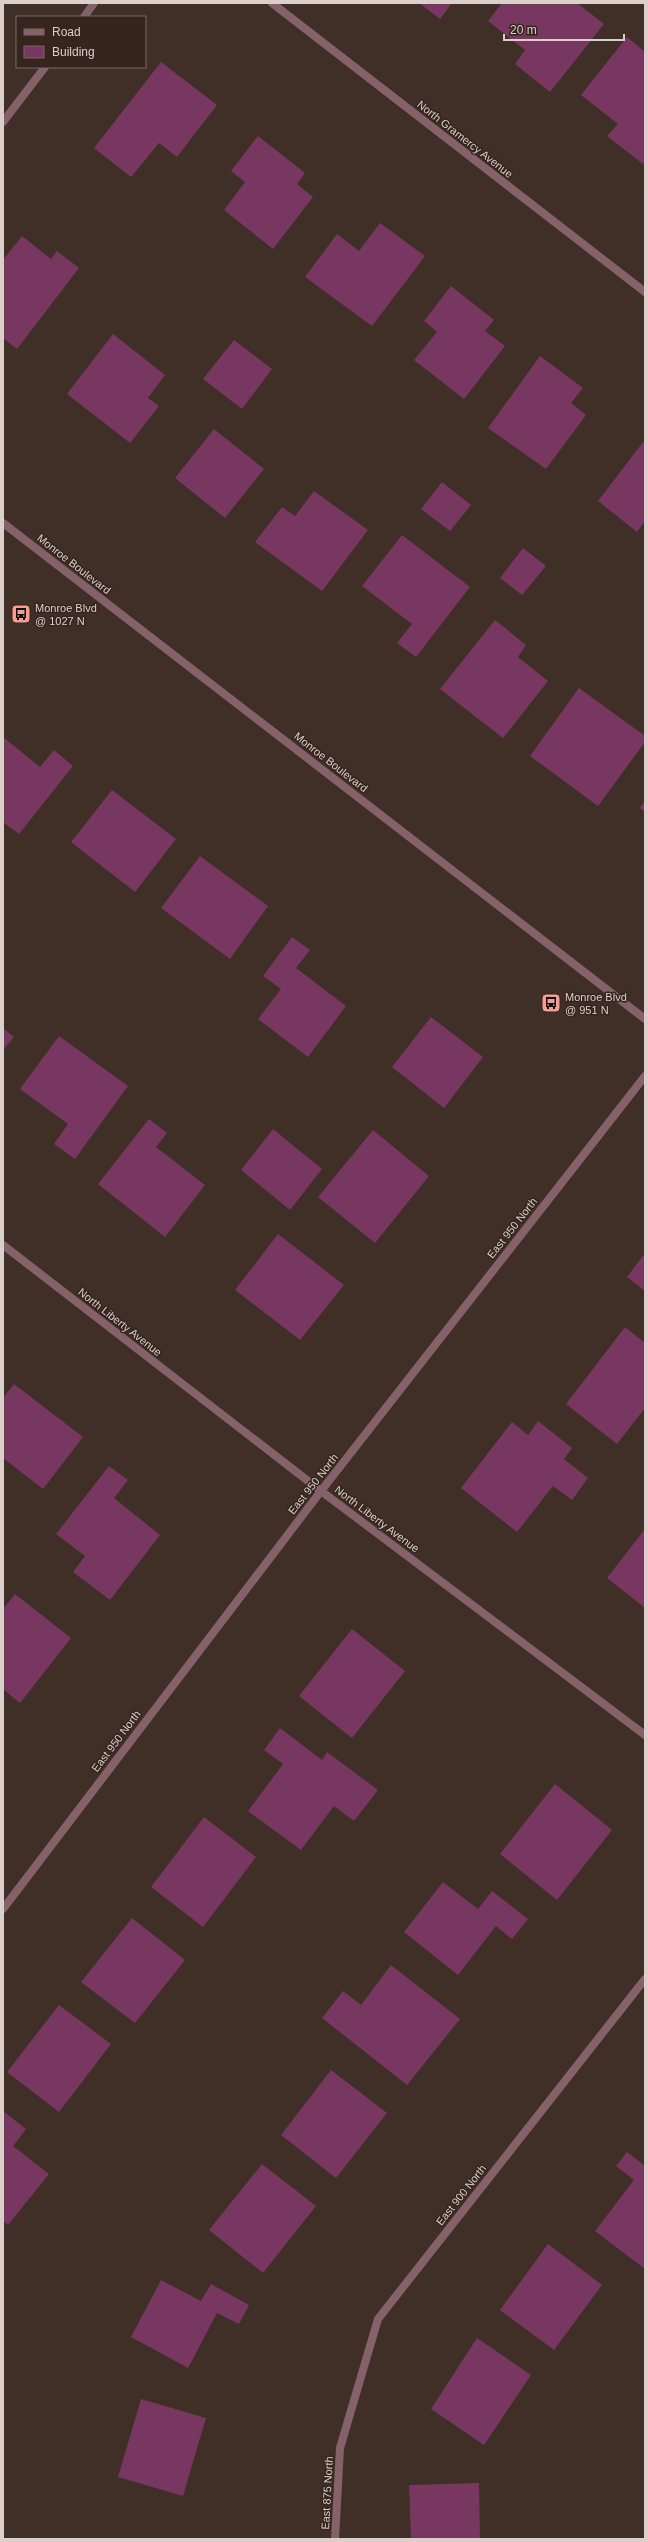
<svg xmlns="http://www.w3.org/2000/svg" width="648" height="2542" font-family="Arial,sans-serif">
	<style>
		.building { fill: #773760 }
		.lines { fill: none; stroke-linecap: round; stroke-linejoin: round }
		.minor { stroke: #85626a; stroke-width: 8 }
		.tertiary { stroke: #85626a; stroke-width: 8 }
		.labels { text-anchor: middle; stroke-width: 3; stroke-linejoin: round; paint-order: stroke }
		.street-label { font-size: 11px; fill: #dacfca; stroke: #35251d }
		.poi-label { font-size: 11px; fill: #dacfca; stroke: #35251d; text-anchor: start }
	</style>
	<rect width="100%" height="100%" fill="#3f2f27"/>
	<!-- building -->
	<g class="building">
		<polygon points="419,3 452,3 440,19"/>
		<polygon points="502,3 577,3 604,24 550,92 515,64 525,50 488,21"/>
		<polygon points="627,37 645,52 645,161 643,164 607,136 618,124 581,95"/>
		<polygon points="161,62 217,105 177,157 159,143 131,177 94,148"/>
		<polygon points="258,136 305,173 297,184 313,197 273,249 224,210 245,182 231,171"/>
		<polygon points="380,223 425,256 372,326 305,277 337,234 359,251"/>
		<polygon points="22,236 51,259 57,251 79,268 17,349 3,338 3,260"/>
		<polygon points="451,286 494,320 485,331 505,346 464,399 414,360 437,332 424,321"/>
		<polygon points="113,334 165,375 148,398 159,406 130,443 67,394"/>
		<polygon points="234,340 272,369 242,409 203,379"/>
		<polygon points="540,356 583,388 571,403 586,415 546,469 488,428"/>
		<polygon points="214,429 264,469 225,518 175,478"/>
		<polygon points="643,442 645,444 645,521 637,532 598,501"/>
		<polygon points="442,482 471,505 450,531 421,509"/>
		<polygon points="314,491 368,530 322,591 255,542 282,507 295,516"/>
		<polygon points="402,535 470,587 416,657 397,643 412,624 362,586"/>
		<polygon points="523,548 546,566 522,595 500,578"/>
		<polygon points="495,620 526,645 518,657 548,681 503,738 440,689"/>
		<polygon points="579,688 645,736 645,742 598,806 530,756"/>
		<polygon points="3,737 40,767 54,750 73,766 19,834 3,822"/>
		<polygon points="112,790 176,839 135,892 71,842"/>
		<polygon points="645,801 645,812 640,808"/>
		<polygon points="200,856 268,906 230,959 161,908"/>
		<polygon points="292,937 310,950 296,968 346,1006 308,1057 258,1019 281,989 263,976"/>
		<polygon points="431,1017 483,1057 444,1108 392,1067"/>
		<polygon points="3,1028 14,1037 3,1050"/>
		<polygon points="59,1036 128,1086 75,1159 54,1144 68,1124 20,1089"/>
		<polygon points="149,1119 167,1133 156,1147 205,1185 165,1237 98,1184"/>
		<polygon points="273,1129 322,1169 290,1210 241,1170"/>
		<polygon points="373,1130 429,1176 375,1243 318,1197"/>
		<polygon points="278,1234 344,1285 300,1340 235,1290"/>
		<polygon points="645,1253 645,1291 627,1277"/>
		<polygon points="625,1327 645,1343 645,1408 617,1444 566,1404"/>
		<polygon points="14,1384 83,1437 43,1489 3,1458 3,1398"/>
		<polygon points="538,1421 572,1448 564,1459 588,1478 572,1500 553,1486 517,1532 461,1488 512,1422 528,1435"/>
		<polygon points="109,1466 128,1480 114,1498 160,1535 110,1600 73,1572 85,1556 56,1534"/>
		<polygon points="645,1529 645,1608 607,1578"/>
		<polygon points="15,1594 71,1638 20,1703 3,1689 3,1609"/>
		<polygon points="352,1629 405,1671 352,1738 299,1696"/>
		<polygon points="280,1728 322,1760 327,1752 378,1790 354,1821 334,1806 301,1850 248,1811 283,1764 264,1750"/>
		<polygon points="555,1784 612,1830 557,1900 500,1854"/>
		<polygon points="204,1817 256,1857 203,1927 151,1887"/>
		<polygon points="443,1882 478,1909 492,1891 528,1919 512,1939 496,1926 458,1975 404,1932"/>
		<polygon points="132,1918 185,1960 135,2023 81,1982"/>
		<polygon points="391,1965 460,2019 407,2085 322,2018 343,1991 361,2005"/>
		<polygon points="59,2005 111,2044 59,2112 7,2072"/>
		<polygon points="331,2070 387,2113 336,2178 281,2135"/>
		<polygon points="3,2111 26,2129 13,2146 49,2174 8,2225 3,2221"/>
		<polygon points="627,2152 645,2166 645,2269 595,2231 634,2180 616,2166"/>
		<polygon points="262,2164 316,2206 263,2273 209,2230"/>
		<polygon points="548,2244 602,2285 554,2350 500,2310"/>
		<polygon points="161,2280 201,2301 211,2284 249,2305 239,2324 217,2313 188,2368 131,2337"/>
		<polygon points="477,2338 531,2375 484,2445 431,2409"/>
		<polygon points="141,2399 206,2418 183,2496 118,2477"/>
		<polygon points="479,2483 480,2539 411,2539 409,2485"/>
	</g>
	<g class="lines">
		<!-- minor -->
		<g class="minor">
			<polyline points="272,3 645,292"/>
			<polyline points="84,17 94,3"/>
			<polyline points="3,122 45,67"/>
			<polyline points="3,1245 321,1491 645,1735"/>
			<polyline points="3,1909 321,1491 645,1076"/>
			<polyline points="335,2539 340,2448 378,2319 645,1979"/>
		</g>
		<!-- tertiary -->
		<polyline class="tertiary" points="3,523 645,1019"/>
	</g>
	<!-- icons -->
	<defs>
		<symbol id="bus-square" viewBox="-11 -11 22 22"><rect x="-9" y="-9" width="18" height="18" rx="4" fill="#f59c94" stroke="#35251d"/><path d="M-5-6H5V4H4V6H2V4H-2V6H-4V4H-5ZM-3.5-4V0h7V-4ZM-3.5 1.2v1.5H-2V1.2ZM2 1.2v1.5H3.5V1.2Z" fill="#111"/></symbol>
	</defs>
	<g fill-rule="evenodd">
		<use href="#bus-square" x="10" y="603" width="22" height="22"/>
		<use href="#bus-square" x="540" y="992" width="22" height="22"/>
	</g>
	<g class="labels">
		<!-- street labels -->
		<g class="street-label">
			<text transform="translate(465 139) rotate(38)" y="4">North Gramercy Avenue</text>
			<text transform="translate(74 564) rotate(38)" y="4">Monroe Boulevard</text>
			<text transform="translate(331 762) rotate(38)" y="4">Monroe Boulevard</text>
			<text transform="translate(512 1228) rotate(-52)" y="4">East 950 North</text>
			<text transform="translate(120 1322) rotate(38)" y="4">North Liberty Avenue</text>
			<text transform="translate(313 1484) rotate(-52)" y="4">East 950 North</text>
			<text transform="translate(377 1519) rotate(37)" y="4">North Liberty Avenue</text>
			<text transform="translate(116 1741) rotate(-53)" y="4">East 950 North</text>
			<text transform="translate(461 2195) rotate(-52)" y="4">East 900 North</text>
			<text transform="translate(327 2493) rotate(-87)" y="4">East 875 North</text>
		</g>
		<!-- poi labels -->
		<g class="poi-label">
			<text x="35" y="612">Monroe Blvd<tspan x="35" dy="13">@ 1027 N</tspan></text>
			<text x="565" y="1001">Monroe Blvd<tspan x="565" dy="13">@ 951 N</tspan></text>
		</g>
	</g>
	<!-- border -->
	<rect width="648" height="2542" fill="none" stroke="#dacfca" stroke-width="8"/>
	<!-- legend -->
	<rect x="16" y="16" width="130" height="52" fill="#35251d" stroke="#776962"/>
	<rect x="24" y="29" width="20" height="6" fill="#85626a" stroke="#776962"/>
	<text x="52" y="36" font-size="12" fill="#dacfca">Road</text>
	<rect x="24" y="46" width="20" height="12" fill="#773760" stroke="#776962"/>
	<text x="52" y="56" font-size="12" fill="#dacfca">Building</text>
	<!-- scale -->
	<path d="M504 34v6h120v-6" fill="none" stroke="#dacfca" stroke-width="2"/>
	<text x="510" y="34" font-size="12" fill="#dacfca" stroke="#35251d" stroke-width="3" paint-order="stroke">20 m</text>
</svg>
